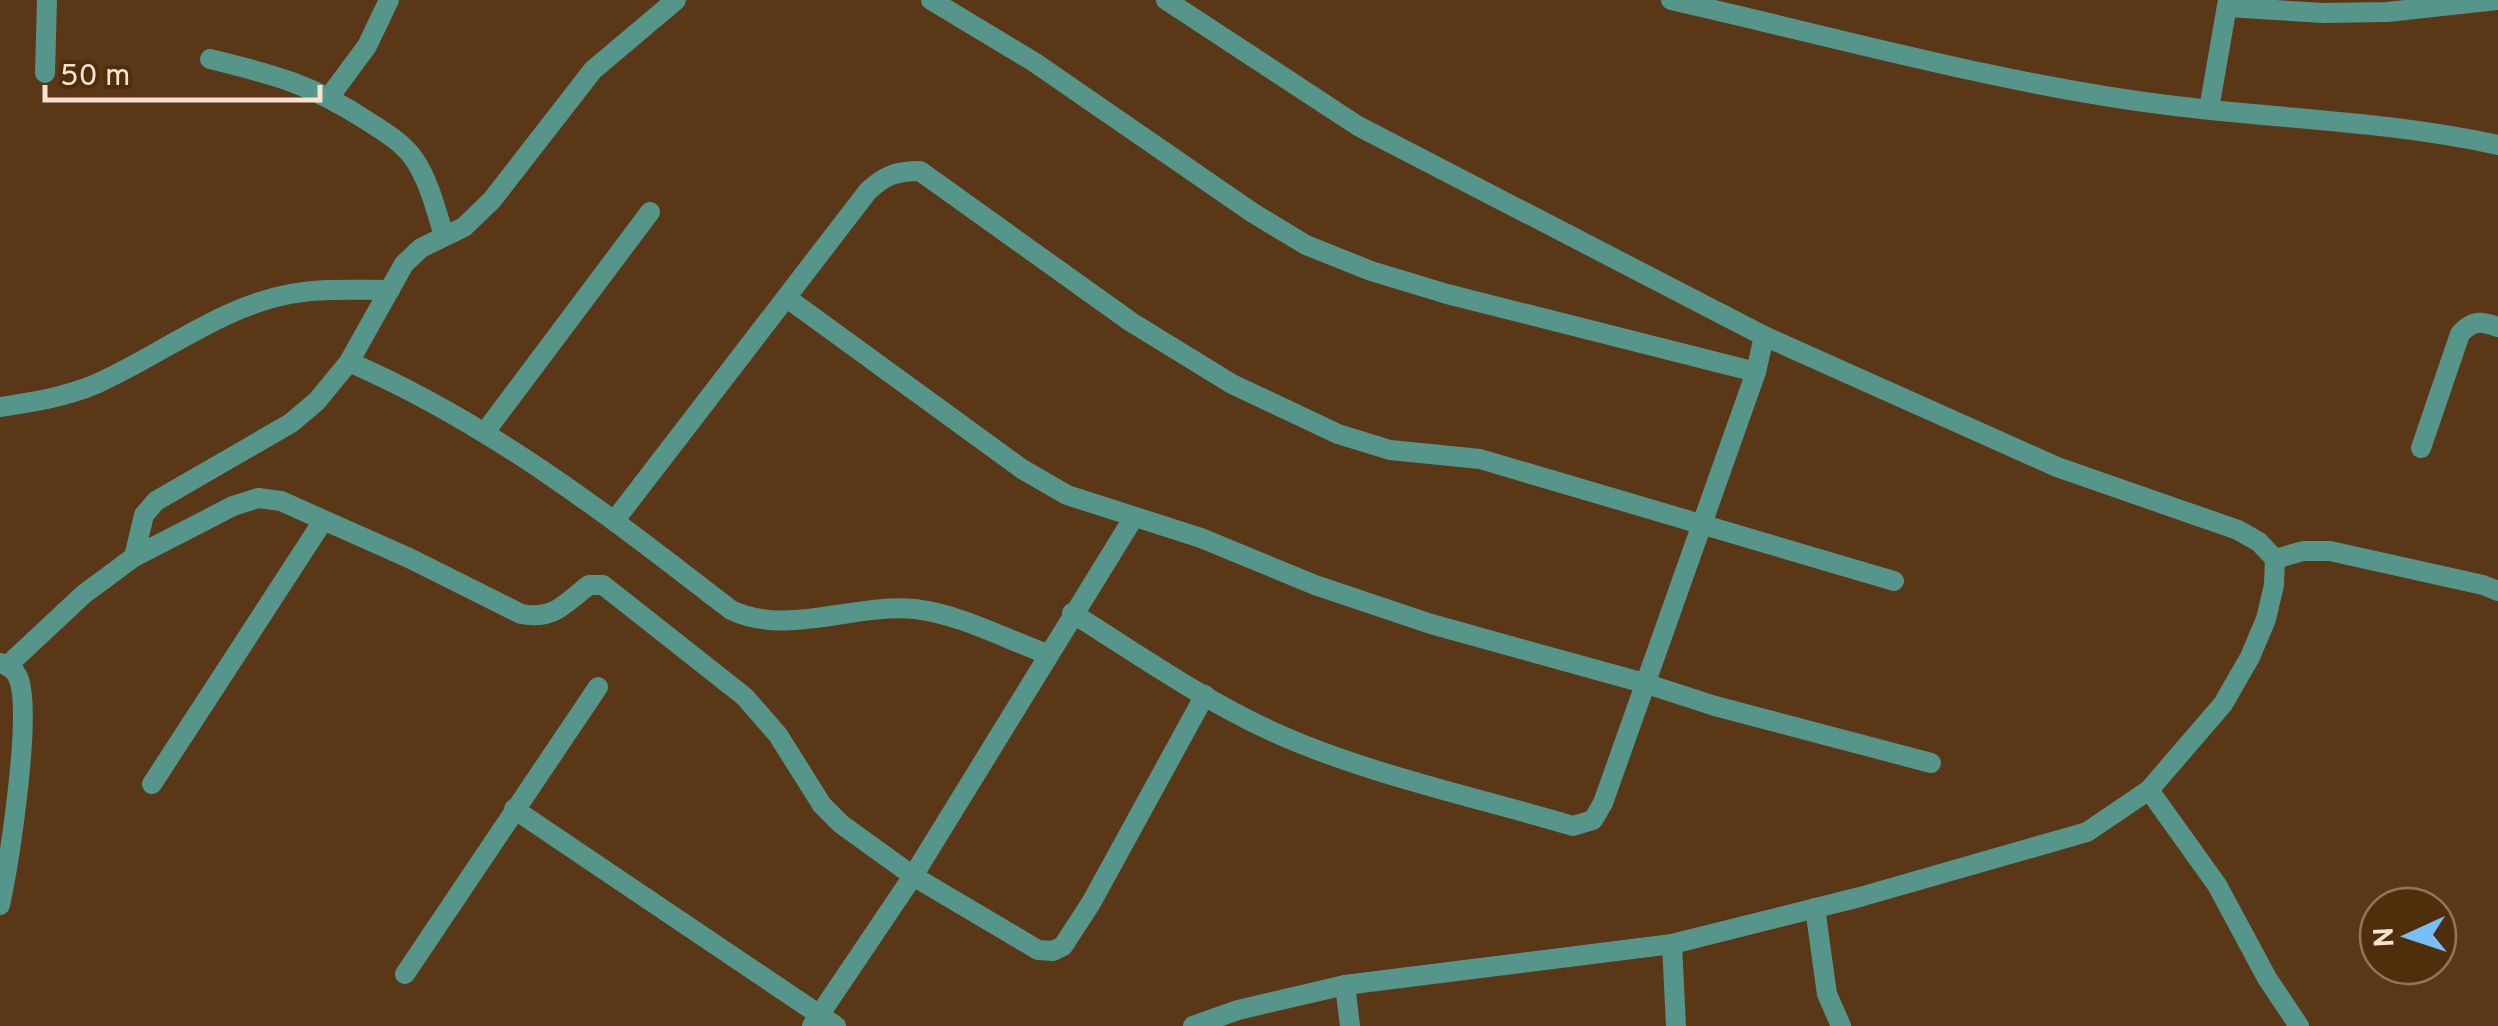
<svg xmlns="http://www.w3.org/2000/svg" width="2498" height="1026" font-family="Overpass,sans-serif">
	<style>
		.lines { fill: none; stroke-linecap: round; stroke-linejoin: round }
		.minor { stroke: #55958a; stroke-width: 20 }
	</style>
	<rect width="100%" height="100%" fill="#5a3817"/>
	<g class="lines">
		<!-- minor -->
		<g class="minor">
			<polyline points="931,0 1034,62 1253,213 1306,245 1371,271 1447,294 1756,372"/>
			<polyline points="1166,0 1358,126 1764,336 2057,467 2238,530 2259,542 2275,559 2274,585 2266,619 2250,657 2223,704 2149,790 2087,832 1860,897 1672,944 1345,985 1238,1010 1193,1026"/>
			<path d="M1671,0C1835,37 2000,84 2167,105C2278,119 2389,121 2498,145"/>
			<polyline points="2227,7 2323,13 2387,12 2498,0"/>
			<path d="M210,59C276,75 311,84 369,122C386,133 405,144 416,162C430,184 436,211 444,235"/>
			<polyline points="45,73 47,0"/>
			<polyline points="330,96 367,46 389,0"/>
			<polyline points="2209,109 2228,0"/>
			<polyline points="787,298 1022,469 1067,495 1201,538 1315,585 1431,624 1644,683 1715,706 1931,763"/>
			<path d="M349,362C490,423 611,517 731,610C788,637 854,603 915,609C959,614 1006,639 1047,654"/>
			<path d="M0,407C34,402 65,397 96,384C161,355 220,307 290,294C322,288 357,290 390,290"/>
			<polyline points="485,432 650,212"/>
			<path d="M2421,448L2460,334C2472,320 2481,321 2498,327"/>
			<path d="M615,520L868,191C885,175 897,171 920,171L1131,322L1232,384L1338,434L1390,450L1480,459L1894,581"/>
			<polyline points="134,557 144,515 156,501 291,423 317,401 349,362 404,264 421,248 464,227 492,200 593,70 676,0"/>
			<polyline points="2275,559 2303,551 2330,551 2483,585 2498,591"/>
			<path d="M1072,613C1136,653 1200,698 1269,730C1365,774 1472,796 1573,826L1593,820L1603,803L1756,372L1764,336"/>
			<path d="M0,663C8,665 14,669 18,677C33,712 9,863 0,905"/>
			<path d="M8,665L84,594L134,557L233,506L258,498L281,501L409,558L521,614C555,620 564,604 589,585H603L745,697L778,735L822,805L841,824L913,876L1038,950L1053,951L1063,946L1091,903L1205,695"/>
			<polyline points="152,784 323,521"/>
			<polyline points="2149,790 2217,885 2267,978 2299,1026"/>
			<polyline points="514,809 836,1026"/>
			<polyline points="1815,908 1827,994 1841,1026"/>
			<polyline points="1672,944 1676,1026"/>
			<polyline points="405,974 598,687"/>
			<polyline points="1345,985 1350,1026"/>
			<polyline points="812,1026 913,876 1134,517"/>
		</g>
	</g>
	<!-- north arrow -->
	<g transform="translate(2408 936) rotate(267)"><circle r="48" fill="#4f2e0b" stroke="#93765a" stroke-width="2.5"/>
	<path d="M0-8L18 38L0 25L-18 38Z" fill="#77c0f7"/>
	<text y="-15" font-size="28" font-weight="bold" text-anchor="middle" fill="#f8e3d1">N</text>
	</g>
	<!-- scale -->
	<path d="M45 85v15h275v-15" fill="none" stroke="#f8e3d1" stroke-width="5"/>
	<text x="60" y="85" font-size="30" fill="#f8e3d1" stroke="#4f2e0b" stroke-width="8" paint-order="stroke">50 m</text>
</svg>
